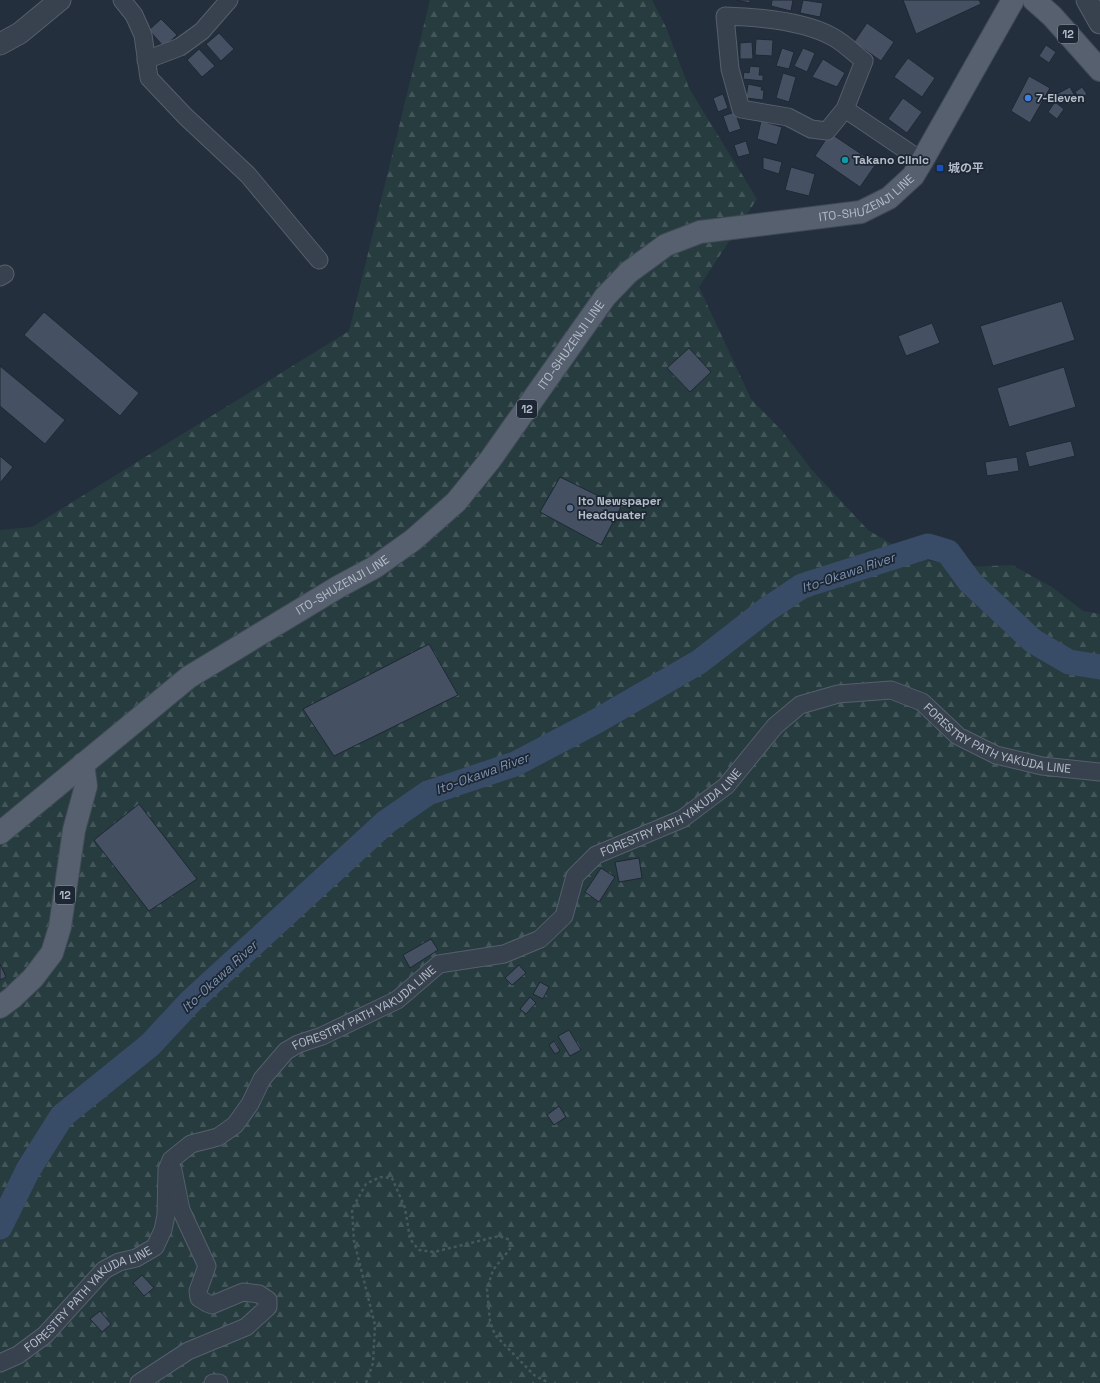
<svg xmlns="http://www.w3.org/2000/svg" width="1100" height="1383" font-family="'Space Grotesk','Noto Sans JP',sans-serif">
	<style>
		.forest { fill: url(#forest-firs) }
		.lines { fill: none; stroke-linecap: round; stroke-linejoin: round }
		.river { stroke: #394c67; stroke-width: 25 }
		.building { fill: #455162; stroke: #1f2835 }
		.minor-casing { stroke: #565f6c; stroke-width: 19 }
		.tertiary-casing { stroke: #565f6c; stroke-width: 23 }
		.primary-casing { stroke: #414a57; stroke-width: 24 }
		.path { stroke: #44595c; stroke-width: 2.5; stroke-dasharray: 3 3; stroke-linecap: butt }
		.minor { stroke: #38414e; stroke-width: 17 }
		.tertiary { stroke: #38414e; stroke-width: 21 }
		.primary { stroke: #56606e; stroke-width: 22 }
		.shop-dot { fill: #3f7fe0; stroke: #1d2633; stroke-width: 1.5 }
		.culture-dot { fill: #0f9aa8; stroke: #1d2633; stroke-width: 1.5 }
		.transit-dot { fill: #1a4fb4; stroke: #1d2633; stroke-width: 1.5 }
		.service-dot { fill: #5c6f8a; stroke: #1d2633; stroke-width: 1.5 }
		.labels { text-anchor: middle; stroke-width: 3.5; stroke-linejoin: round; paint-order: stroke }
		.shield { fill: #1d2633; stroke: #878f9c; stroke-width: 1 }
		.shield-label { font-size: 11px; font-weight: bold; fill: #b4bcc9 }
		.poi-label { font-size: 12px; font-weight: bold; fill: #b4bcc9; stroke: #1d2633; text-anchor: start }
		.street-label { font-size: 12px; fill: #b4bcc9; stroke: #1d2633 }
		.water-label { font-size: 13px; font-style: italic; fill: #7c92b1; stroke: #1d2633 }
	</style>
	<defs>
		<pattern id="forest-firs" width="22" height="20" patternUnits="userSpaceOnUse"><rect width="22" height="20" fill="#263c3f"/><path d="M5 1l3.5 6h-7zM16 11l3.5 6h-7z" fill="#435659"/></pattern>
	</defs>
	<rect width="100%" height="100%" fill="#242f3e"/>
	<!-- forest -->
	<polygon class="forest" points="430,0 652,0 666,27 689,88 757,199 699,287 751,399 782,431 812,470 868,530 915,558 965,567 1012,565 1052,587 1083,611 1100,614 1100,1383 0,1383 0,530 32,527 349,331"/>
	<g class="lines">
		<!-- river -->
		<polyline class="river" points="0,1227 28,1170 62,1116 150,1045 190,1002 386,822 428,793 515,764 595,722 699,662 766,610 802,586 928,546 948,552 970,582 1033,641 1069,662 1100,667"/>
	</g>
	<!-- building -->
	<g class="building">
		<polygon points="736,0 750,0 750,3"/>
		<polygon points="772,0 793,0 791,11 771,6"/>
		<polygon points="803,0 823,3 820,17 800,13"/>
		<polygon points="903,0 979,0 981,4 916,34"/>
		<polygon points="161,19 177,35 164,47 149,30"/>
		<polygon points="867,23 894,42 881,61 854,42"/>
		<polygon points="219,33 234,49 221,61 206,44"/>
		<polygon points="756,39 773,40 772,56 755,55"/>
		<polygon points="752,42 753,59 740,59 740,43"/>
		<polygon points="1046,45 1056,52 1049,63 1039,56"/>
		<polygon points="782,48 794,52 789,69 776,66"/>
		<polygon points="803,48 815,53 807,72 794,66"/>
		<polygon points="199,49 215,66 202,77 187,60"/>
		<polygon points="908,58 935,78 922,97 894,77"/>
		<polygon points="823,59 845,73 837,87 812,77"/>
		<polygon points="750,66 760,67 759,75 763,75 763,81 743,79 744,72 749,73"/>
		<polygon points="783,73 796,77 789,102 776,98"/>
		<polygon points="1029,76 1050,88 1030,123 1011,111"/>
		<polygon points="748,84 762,87 761,90 764,90 763,100 746,98"/>
		<polygon points="1070,87 1077,100 1068,105 1066,101 1060,104 1055,95"/>
		<polygon points="1082,87 1087,94 1080,99 1075,92"/>
		<polygon points="723,94 728,108 718,112 713,98"/>
		<polygon points="903,98 922,112 907,133 888,119"/>
		<polygon points="1055,102 1064,109 1057,119 1048,112"/>
		<polygon points="735,112 741,129 729,133 723,116"/>
		<polygon points="761,121 782,127 777,145 757,139"/>
		<polygon points="830,133 876,164 860,187 815,156"/>
		<polygon points="746,141 750,154 738,157 734,145"/>
		<polygon points="763,157 782,162 779,174 763,169"/>
		<polygon points="791,167 815,174 809,196 785,190"/>
		<polygon points="1062,301 1075,340 993,366 980,326"/>
		<polygon points="44,312 139,393 120,416 24,335"/>
		<polygon points="932,323 940,343 906,356 898,336"/>
		<polygon points="689,348 711,372 690,392 667,368"/>
		<polygon points="0,366 65,420 45,444 0,406"/>
		<polygon points="1064,367 1076,407 1009,427 997,388"/>
		<polygon points="1071,441 1075,456 1029,467 1025,452"/>
		<polygon points="0,456 13,467 0,483"/>
		<polygon points="1017,457 1019,471 987,476 985,462"/>
		<polygon points="560,477 621,507 601,545 540,512"/>
		<polygon points="429,644 458,695 334,756 303,709"/>
		<polygon points="139,804 197,879 149,911 94,840"/>
		<polygon points="639,858 642,878 619,882 615,862"/>
		<polygon points="601,868 615,877 599,902 585,892"/>
		<polygon points="431,939 438,950 410,968 403,955"/>
		<polygon points="0,964 6,977 0,980"/>
		<polygon points="519,965 526,973 512,985 505,978"/>
		<polygon points="540,982 549,987 543,999 533,994"/>
		<polygon points="530,997 536,1003 526,1014 520,1009"/>
		<polygon points="569,1030 581,1050 570,1056 558,1036"/>
		<polygon points="554,1041 560,1051 555,1054 549,1045"/>
		<polygon points="559,1106 566,1117 554,1125 547,1115"/>
		<polygon points="142,1275 154,1288 144,1296 133,1283"/>
		<polygon points="100,1311 111,1324 102,1332 90,1319"/>
	</g>
	<g class="lines">
		<defs>
			<g id="minor">
				<polyline points="122,0 134,15 143,35 149,78 185,116 248,175 319,260"/>
				<polyline points="146,60 180,47 202,31 229,0"/>
				<path d="M845,109L864,61C854,53 844,43 833,37C804,21 758,17 725,16L730,69L741,109L788,117L811,129L827,131L845,109L922,161"/>
				<polyline points="0,277 5,274"/>
				<path id="s1" d="M0,1363L18,1355L45,1335L104,1270L119,1262L136,1258L155,1247L163,1230L166,1215L167,1170L171,1160L191,1144L218,1137L235,1125L250,1104L262,1079L286,1051L298,1044L322,1036L397,1000L439,964L504,954L540,939L564,916L575,876L596,855L682,819L726,786L775,726L800,705L838,694L891,690L922,702L958,736L996,755L1042,766L1100,772"/>
				<polyline points="139,1383 188,1351 246,1327 268,1307 268,1300 259,1294 243,1292 212,1305 207,1303 199,1298 198,1291 207,1266 181,1210 173,1170"/>
				<polyline points="213,1383 219,1383"/>
			</g>
			<g id="tertiary">
				<polyline points="1087,0 1100,23"/>
				<polyline points="0,44 20,33 60,0"/>
			</g>
			<g id="primary">
				<polyline points="1034,0 1052,16 1100,70"/>
				<path id="s2" d="M0,833L189,677L338,587L375,567L413,540L456,502L490,460L605,297L629,272L666,245L700,232L861,212L889,198L913,176L922,161L1013,0"/>
				<polyline points="0,1007 12,998 33,978 52,953 60,927 74,830 86,786 83,764"/>
			</g>
		</defs>
		<!-- minor casing -->
		<use href="#minor" class="minor-casing"/>
		<!-- tertiary casing -->
		<use href="#tertiary" class="tertiary-casing"/>
		<!-- primary casing -->
		<use href="#primary" class="primary-casing"/>
		<!-- path -->
		<polyline class="path" points="366,1383 373,1363 375,1325 354,1241 352,1209 366,1184 380,1177 392,1178 405,1208 410,1239 419,1250 434,1252 499,1236 510,1240 510,1249 493,1270 487,1289 490,1321 495,1335 534,1375 549,1383"/>
		<!-- minor -->
		<use href="#minor" class="minor"/>
		<!-- tertiary -->
		<use href="#tertiary" class="tertiary"/>
		<!-- primary -->
		<use href="#primary" class="primary"/>
	</g>
	<!-- markers -->
	<circle class="shop-dot" cx="1028" cy="98" r="4"/>
	<circle class="culture-dot" cx="845" cy="160" r="4"/>
	<rect class="transit-dot" x="936" y="164" width="8" height="8" rx="2"/>
	<circle class="service-dot" cx="570" cy="508" r="4"/>
	<g class="labels">
		<!-- shield labels -->
		<g class="shield">
			<rect x="1058" y="25" width="20" height="18" rx="3"/>
			<rect x="517" y="400" width="20" height="18" rx="3"/>
			<rect x="55" y="886" width="20" height="18" rx="3"/>
		</g>
		<g class="shield-label">
			<text x="1068" y="38">12</text>
			<text x="527" y="413">12</text>
			<text x="65" y="899">12</text>
		</g>
		<!-- poi labels -->
		<g class="poi-label">
			<text x="1036" y="102">7-Eleven</text>
			<text x="853" y="164">Takano Clinic</text>
			<text x="948" y="172">城の平</text>
			<text x="578" y="505">Ito Newspaper<tspan x="578" dy="14">Headquater</tspan></text>
		</g>
		<!-- street labels -->
		<g class="street-label">
			<text dy="4" stroke="none"><textPath href="#s2" startOffset="1108">ITO-SHUZENJI LINE</textPath></text>
			<text dy="4" stroke="none"><textPath href="#s2" startOffset="760">ITO-SHUZENJI LINE</textPath></text>
			<text dy="4" stroke="none"><textPath href="#s2" startOffset="424">ITO-SHUZENJI LINE</textPath></text>
			<text dy="4" stroke="none"><textPath href="#s1" startOffset="1310">FORESTRY PATH YAKUDA LINE</textPath></text>
			<text dy="4" stroke="none"><textPath href="#s1" startOffset="926">FORESTRY PATH YAKUDA LINE</textPath></text>
			<text dy="4" stroke="none"><textPath href="#s1" startOffset="542">FORESTRY PATH YAKUDA LINE</textPath></text>
			<text dy="4" stroke="none"><textPath href="#s1" startOffset="111">FORESTRY PATH YAKUDA LINE</textPath></text>
		</g>
		<!-- water labels -->
		<g class="water-label">
			<text transform="translate(848 572) rotate(-19)" y="5">Ito-Okawa River</text>
			<text transform="translate(482 773) rotate(-20)" y="5">Ito-Okawa River</text>
			<text transform="translate(219 976) rotate(-43)" y="5">Ito-Okawa River</text>
		</g>
	</g>
</svg>
